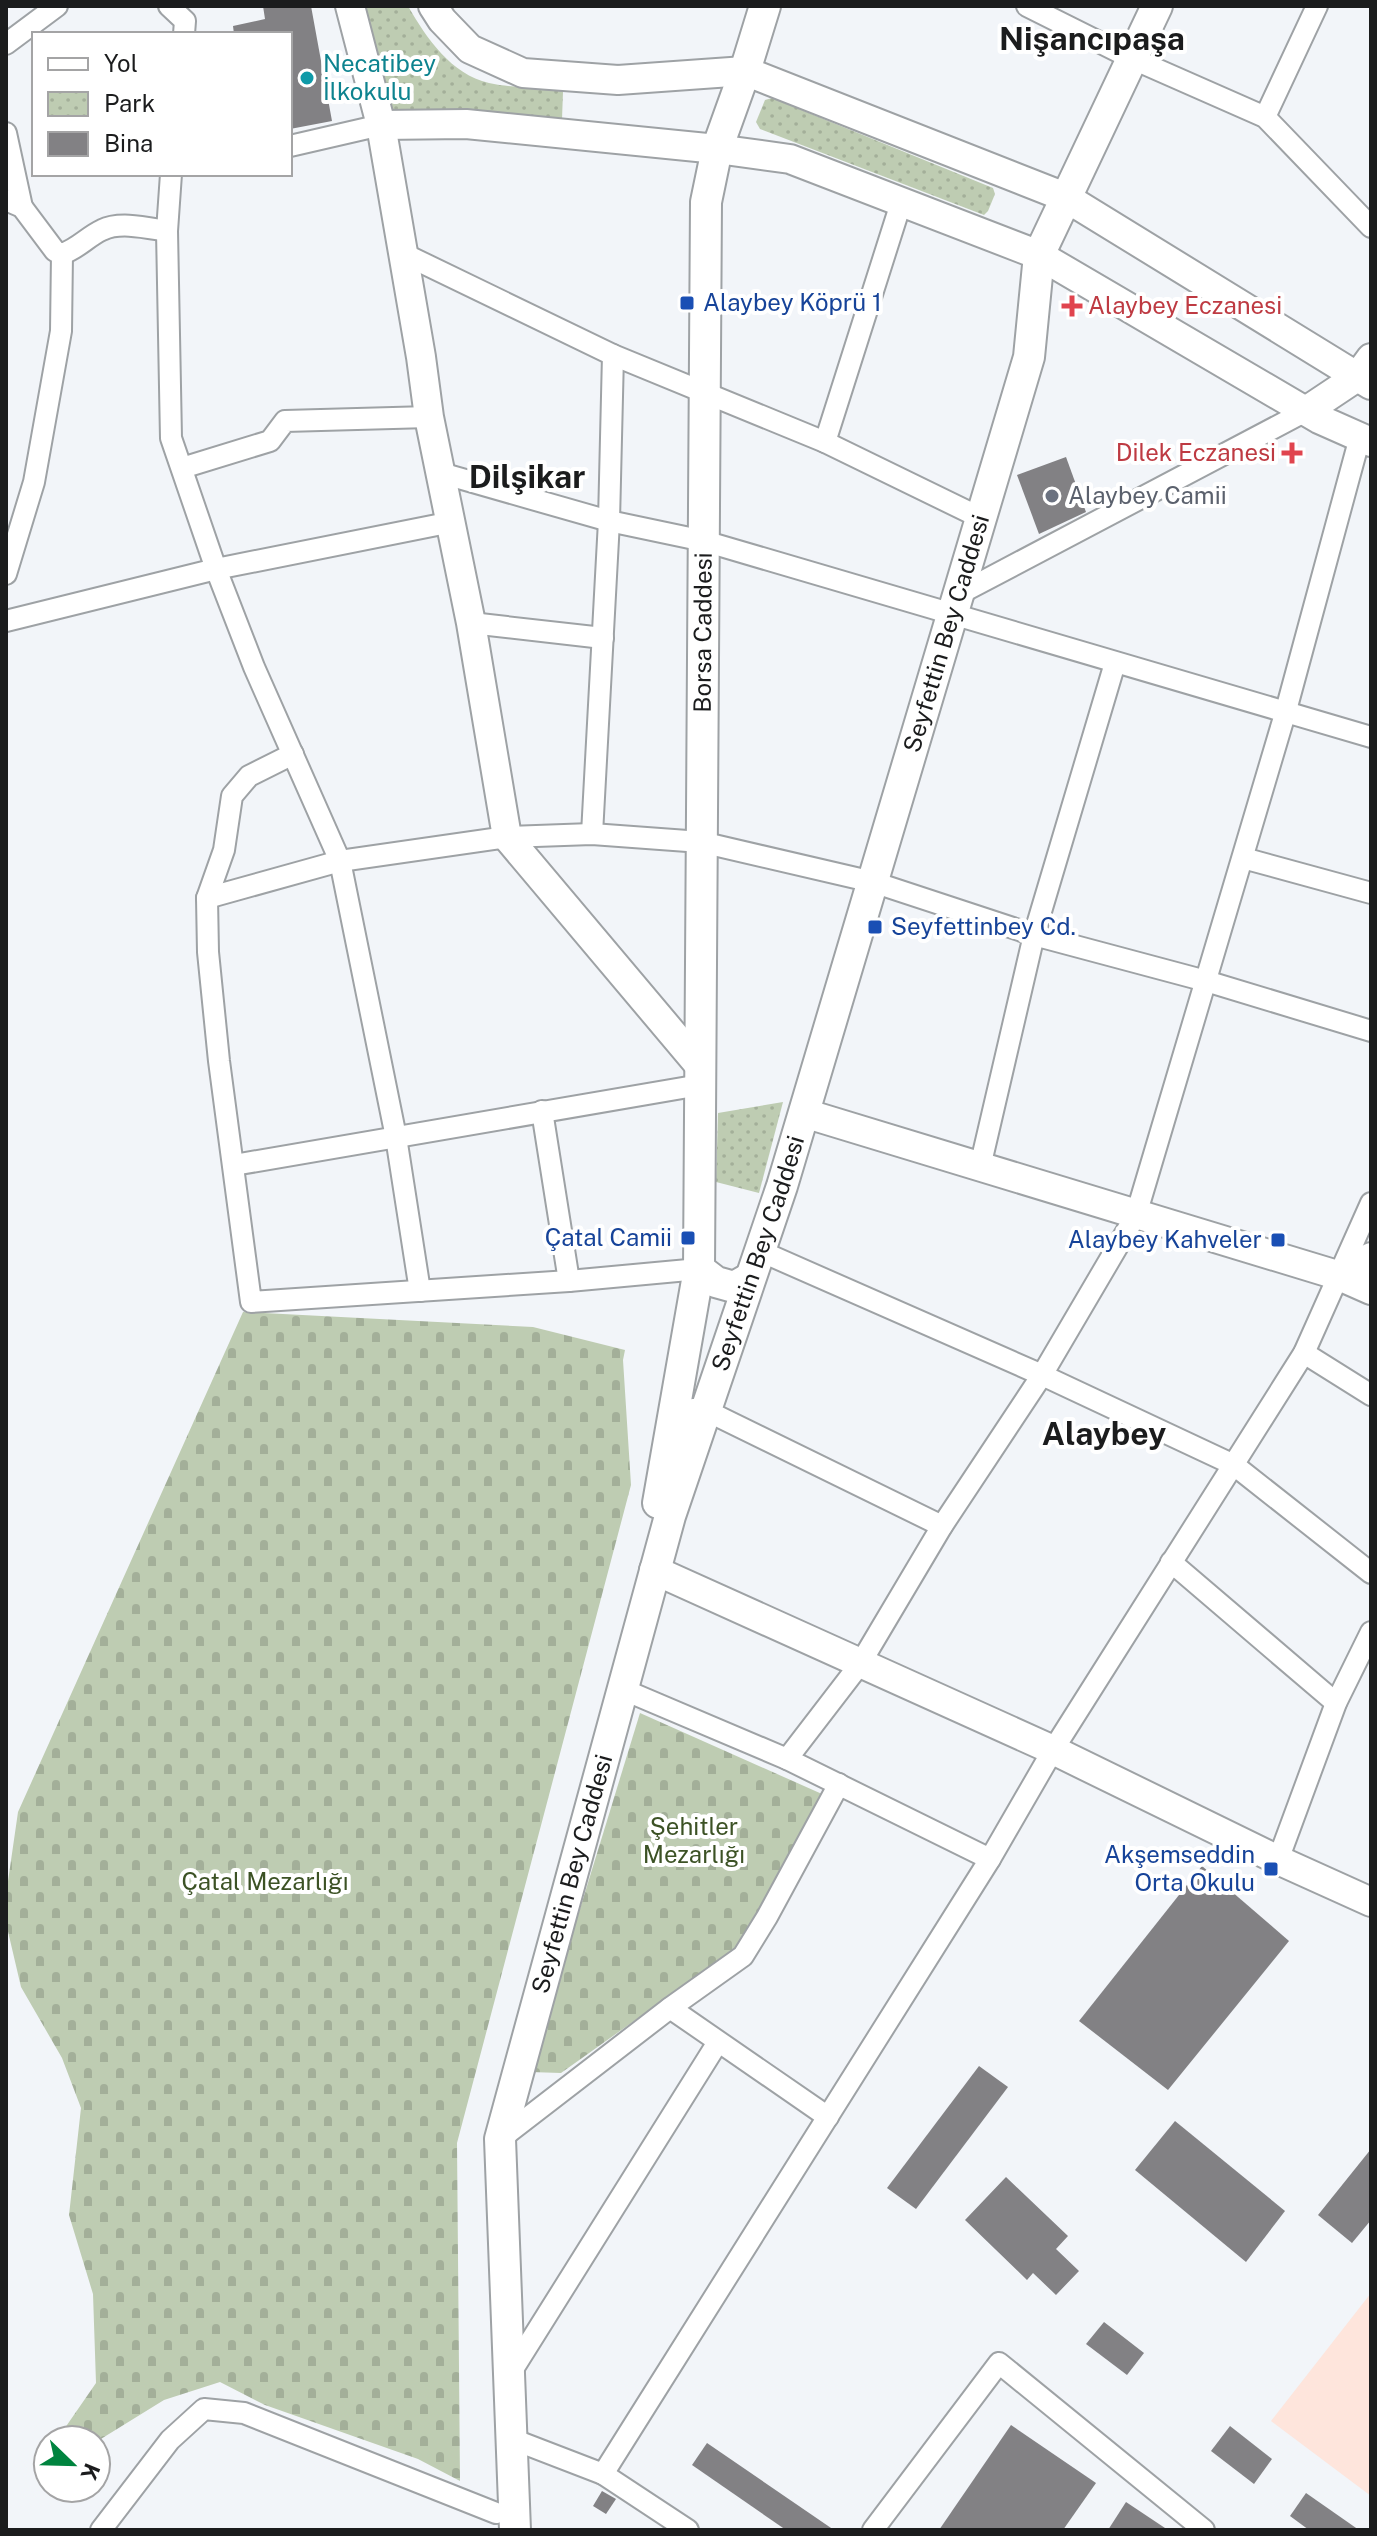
<svg xmlns="http://www.w3.org/2000/svg" width="1377" height="2536" font-family="'Public Sans',sans-serif">
	<style>
		.medical { fill: #fee5dc }
		.cemetery { fill: url(#cemetery-stones) }
		.park { fill: url(#park-dots) }
		.building { fill: #828184 }
		.lines { fill: none; stroke-linecap: round; stroke-linejoin: round }
		.street-casing { stroke: #9ea2a5; stroke-width: 24 }
		.secondary-casing { stroke: #9ea2a5; stroke-width: 32 }
		.primary-casing { stroke: #9ea2a5; stroke-width: 34 }
		.street { stroke: #fff; stroke-width: 20 }
		.secondary { stroke: #fff; stroke-width: 28 }
		.primary { stroke: #fff; stroke-width: 30 }
		.culture-dot { fill: #0f9aa8; stroke: #fff; stroke-width: 3 }
		.transit-dot { fill: #1a4fb4; stroke: #fff; stroke-width: 3 }
		.health-dot { fill: #e0444e; stroke: #fff; stroke-width: 3 }
		.worship-dot { fill: #6b7280; stroke: #fff; stroke-width: 3 }
		.labels { text-anchor: middle; stroke-width: 8; stroke-linejoin: round; paint-order: stroke }
		.culture-label { font-size: 24px; fill: #0d838f; stroke: #fff; text-anchor: start }
		.transit-label { font-size: 24px; fill: #164399; stroke: #fff; text-anchor: end }
		.health-label { font-size: 24px; fill: #be3a42; stroke: #fff; text-anchor: start }
		.worship-label { font-size: 24px; fill: #5b616d; stroke: #fff; text-anchor: start }
		.street-label { font-size: 24px; fill: #1b1c1d; stroke: #fff }
		.park-label { font-size: 24px; fill: #3c5225; stroke: #fff }
		.district-label { font-size: 32px; font-weight: bold; fill: #1b1c1d; stroke: #fff }
	</style>
	<defs>
		<pattern id="cemetery-stones" width="16" height="16" patternUnits="userSpaceOnUse" patternTransform="scale(2)"><rect width="16" height="16" fill="#beccb2"/><path d="M2 7V4a2 2 0 0 1 4 0v3zM10 15v-3a2 2 0 0 1 4 0v3z" fill="#a3af99"/></pattern>
		<pattern id="park-dots" width="8" height="8" patternUnits="userSpaceOnUse" patternTransform="scale(2)"><rect width="8" height="8" fill="#beccb2"/><path d="M2 2h.1M6 6h.1" fill="none" stroke="#a3af99" stroke-width="1.8" stroke-linecap="round"/></pattern>
	</defs>
	<rect width="100%" height="100%" fill="#f2f5f9"/>
	<!-- medical -->
	<polygon class="medical" points="1371,2293 1371,2496 1271,2421"/>
	<!-- cemetery -->
	<g class="cemetery">
		<polygon points="243,1312 533,1327 625,1350 623,1360 631,1485 457,2143 460,2481 418,2459 265,2405 220,2382 164,2400 96,2442 96,2440 58,2438 96,2383 93,2294 69,2215 81,2108 62,2058 21,1987 6,1923 6,1895 18,1812"/>
		<polygon points="640,1713 822,1794 738,1947 561,2073 530,2072"/>
	</g>
	<!-- park -->
	<g class="park">
		<path d="M365,6H408C427,39 451,74 489,83C511,88 537,87 559,88L563,92L562,119L559,123L406,115L391,108L381,94Z"/>
		<polygon points="772,98 993,188 995,194 988,211 984,215 760,129 756,122 765,100"/>
		<polygon points="783,1102 759,1193 716,1182 718,1113"/>
	</g>
	<!-- building -->
	<g class="building">
		<polygon points="263,6 311,6 332,121 290,129 290,34 234,34 233,26 265,19"/>
		<polygon points="1066,457 1086,512 1039,534 1017,475"/>
		<polygon points="1202,1866 1289,1941 1168,2090 1079,2021"/>
		<polygon points="979,2066 1008,2087 916,2209 887,2188"/>
		<polygon points="1175,2121 1285,2211 1246,2262 1135,2170"/>
		<polygon points="1371,2149 1371,2220 1352,2243 1318,2215"/>
		<polygon points="1006,2177 1068,2236 1056,2249 1079,2271 1056,2295 1033,2273 1027,2280 965,2220"/>
		<polygon points="1104,2322 1144,2353 1127,2375 1086,2344"/>
		<polygon points="1011,2425 1096,2483 1063,2530 939,2530"/>
		<polygon points="1230,2426 1272,2459 1254,2484 1211,2451"/>
		<polygon points="707,2443 834,2530 786,2530 692,2465"/>
		<polygon points="602,2491 616,2499 606,2514 593,2506"/>
		<polygon points="1306,2493 1359,2530 1309,2530 1290,2516"/>
		<polygon points="1126,2502 1168,2530 1108,2530"/>
	</g>
	<g class="lines">
		<defs>
			<g id="street">
				<polyline points="169,6 185,21 184,34"/>
				<polyline points="1027,6 1131,58 1265,117 1371,227"/>
				<polyline points="6,44 57,6"/>
				<polyline points="1265,117 1317,6"/>
				<polyline points="6,133 22,207"/>
				<polyline points="290,146 381,125"/>
				<polyline points="171,174 167,231 171,438 216,569 254,667 340,861 396,1137 420,1291"/>
				<path d="M6,200L22,207L55,251L62,254C79,248 87,237 102,230C120,221 148,228 167,231"/>
				<polyline points="402,253 613,355 825,442 981,518"/>
				<polyline points="825,442 901,203"/>
				<polyline points="182,468 270,441 285,421 429,417"/>
				<polyline points="441,473 609,521 704,541 1371,737"/>
				<polyline points="6,574 34,482 61,331 62,254"/>
				<polyline points="959,594 1306,411"/>
				<polyline points="6,621 216,569 452,522"/>
				<polyline points="471,623 603,638"/>
				<polyline points="293,754 249,776 232,796 224,850 207,898 208,952 219,1061 251,1302 569,1281 699,1269"/>
				<polyline points="592,834 609,521 613,355"/>
				<polyline points="1243,858 1371,893"/>
				<polyline points="207,898 340,861 507,837 592,834 701,842 873,882 1034,935 1206,981 1371,1031"/>
				<polyline points="542,1111 569,1281"/>
				<polyline points="234,1165 700,1085"/>
				<polyline points="980,1167 1034,935 1115,663"/>
				<polyline points="760,1251 1042,1375 1234,1465 1371,1573"/>
				<polyline points="1304,1353 1371,1395"/>
				<polyline points="693,1409 705,1410 942,1526"/>
				<polyline points="1171,1562 1336,1703"/>
				<polyline points="622,1689 787,1759 990,1859"/>
				<polyline points="787,1759 860,1664 942,1526 1042,1375 1136,1215 1285,714 1360,437"/>
				<polyline points="1278,1860 1336,1703 1371,1632"/>
				<polyline points="670,2008 828,2117"/>
				<polyline points="500,2139 670,2008 743,1956 767,1917 839,1784"/>
				<polyline points="510,2374 718,2042"/>
				<polyline points="512,2439 603,2474 688,2530"/>
				<polyline points="603,2474 990,1859 1053,1750 1304,1353 1371,1203"/>
				<polyline points="101,2530 170,2440 204,2409 244,2413 496,2513"/>
				<polyline points="873,2530 999,2363 1204,2530"/>
			</g>
			<g id="secondary">
				<polyline points="350,6 381,125 421,357 429,417 471,623 507,837 699,1065"/>
				<polyline points="433,6 442,20 470,49 523,73 618,80 745,71 1065,197 1371,385"/>
				<polyline points="381,125 466,124 717,149 790,159 1039,255 1319,419 1371,442"/>
				<polyline points="1306,411 1357,377 1371,358"/>
				<polyline points="804,1113 1337,1275 1371,1290"/>
				<polyline points="1337,1275 1371,1257"/>
				<polyline points="654,1570 1053,1750 1278,1860 1371,1902"/>
			</g>
			<g id="primary">
				<polyline points="699,1269 716,1282 734,1287 750,1278"/>
				<path id="s1" d="M658,1503L699,1269L706,202L717,149L745,71L765,6"/>
				<path id="s2" d="M515,2530L500,2139L670,1516L782,1186L1029,357L1039,255L1157,6"/>
			</g>
		</defs>
		<!-- street casing -->
		<use href="#street" class="street-casing"/>
		<!-- secondary casing -->
		<use href="#secondary" class="secondary-casing"/>
		<!-- primary casing -->
		<use href="#primary" class="primary-casing"/>
		<!-- street -->
		<use href="#street" class="street"/>
		<!-- secondary -->
		<use href="#secondary" class="secondary"/>
		<!-- primary -->
		<use href="#primary" class="primary"/>
	</g>
	<!-- markers -->
	<circle class="culture-dot" cx="307" cy="78" r="8"/>
	<g class="transit-dot">
		<rect x="679" y="295" width="16" height="16" rx="4"/>
		<rect x="867" y="919" width="16" height="16" rx="4"/>
		<rect x="680" y="1230" width="16" height="16" rx="4"/>
		<rect x="1270" y="1232" width="16" height="16" rx="4"/>
		<rect x="1263" y="1861" width="16" height="16" rx="4"/>
	</g>
	<g class="health-dot">
		<path d="M1068 294h8v8h8v8h-8v8h-8v-8h-8v-8h8z"/>
		<path d="M1288 441h8v8h8v8h-8v8h-8v-8h-8v-8h8z"/>
	</g>
	<circle class="worship-dot" cx="1052" cy="496" r="8"/>
	<g class="labels">
		<!-- culture labels -->
		<g class="culture-label">
			<text x="323" y="72">Necatibey<tspan x="323" dy="28">İlkokulu</tspan></text>
		</g>
		<!-- transit labels -->
		<g class="transit-label">
			<text x="703" y="311" text-anchor="start">Alaybey Köprü 1</text>
			<text x="891" y="935" text-anchor="start">Seyfettinbey Cd.</text>
			<text x="672" y="1246">Çatal Camii</text>
			<text x="1262" y="1248">Alaybey Kahveler</text>
			<text x="1255" y="1863">Akşemseddin<tspan x="1255" dy="28">Orta Okulu</tspan></text>
		</g>
		<!-- health labels -->
		<g class="health-label">
			<text x="1088" y="314">Alaybey Eczanesi</text>
			<text x="1276" y="461" text-anchor="end">Dilek Eczanesi</text>
		</g>
		<!-- worship labels -->
		<g class="worship-label">
			<text x="1068" y="504">Alaybey Camii</text>
		</g>
		<!-- street labels -->
		<g class="street-label">
			<text dy="8" stroke="none"><textPath href="#s1" startOffset="874">Borsa Caddesi</textPath></text>
			<text dy="8" stroke="none"><textPath href="#s2" startOffset="1962">Seyfettin Bey Caddesi</textPath></text>
			<text dy="8" stroke="none"><textPath href="#s2" startOffset="1314">Seyfettin Bey Caddesi</textPath></text>
			<text dy="8" stroke="none"><textPath href="#s2" startOffset="666">Seyfettin Bey Caddesi</textPath></text>
		</g>
		<!-- park labels -->
		<g class="park-label">
			<text x="694" y="1835">Şehitler<tspan x="694" dy="28">Mezarlığı</tspan></text>
			<text x="265" y="1890">Çatal Mezarlığı</text>
		</g>
		<!-- district labels -->
		<g class="district-label">
			<text x="1092" y="50">Nişancıpaşa</text>
			<text x="527" y="488">Dilşikar</text>
			<text x="1104" y="1445">Alaybey</text>
		</g>
	</g>
	<!-- border -->
	<rect width="1377" height="2536" fill="none" stroke="#1b1c1d" stroke-width="16"/>
	<!-- legend -->
	<rect x="32" y="32" width="260" height="144" fill="#ffffff" stroke="#a4a4a5" stroke-width="2"/>
	<rect x="48" y="58" width="40" height="12" fill="#ffffff" stroke="#a4a4a5" stroke-width="2"/>
	<text x="104" y="72" font-size="24" fill="#1b1c1d">Yol</text>
	<rect x="48" y="92" width="40" height="24" fill="url(#park-dots)" stroke="#a4a4a5" stroke-width="2"/>
	<text x="104" y="112" font-size="24" fill="#1b1c1d">Park</text>
	<rect x="48" y="132" width="40" height="24" fill="#828184" stroke="#a4a4a5" stroke-width="2"/>
	<text x="104" y="152" font-size="24" fill="#1b1c1d">Bina</text>
	<!-- north arrow -->
	<g transform="translate(72 2464) rotate(113)"><circle r="38" fill="#ffffff" stroke="#a4a4a5" stroke-width="2"/>
	<path d="M0-6L14 30L0 20L-14 30Z" fill="#00843f"/>
	<text y="-12" font-size="22" font-weight="bold" text-anchor="middle" fill="#1b1c1d">K</text>
	</g>
</svg>
